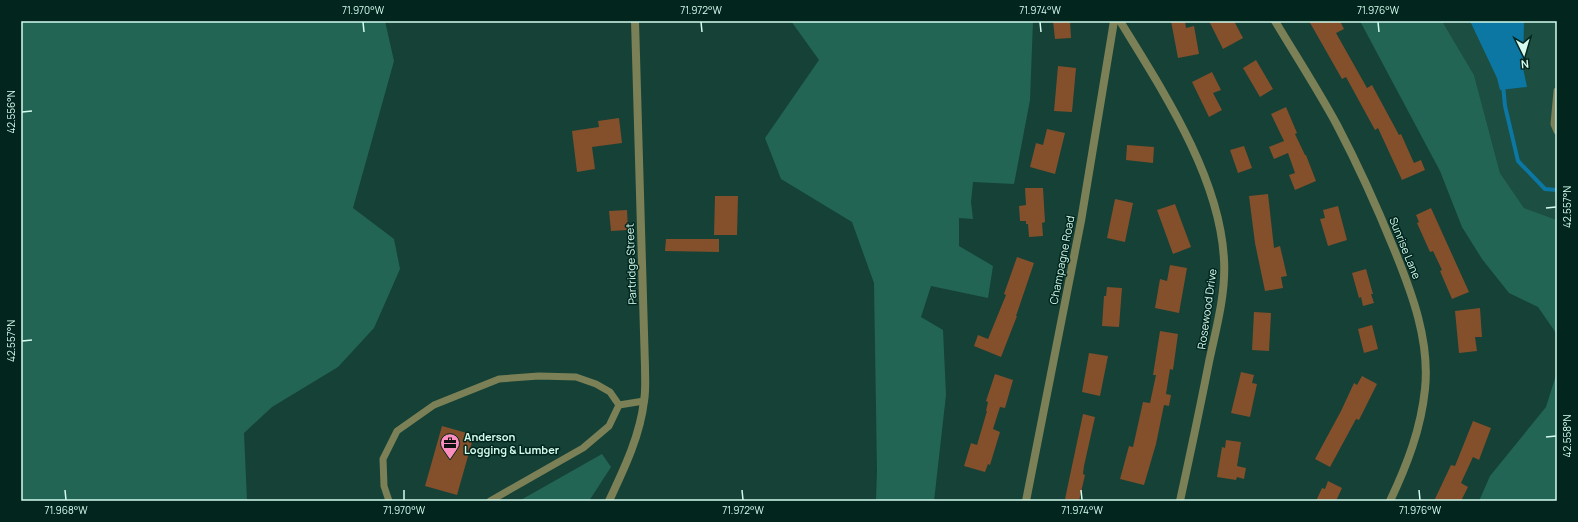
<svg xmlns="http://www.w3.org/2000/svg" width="1578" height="522" font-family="Manrope,sans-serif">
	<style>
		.built { fill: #1c4e42 }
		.green { fill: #236554 }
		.water { fill: #0c77a2 }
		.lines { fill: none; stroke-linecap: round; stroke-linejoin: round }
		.stream { stroke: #0c77a2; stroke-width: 4 }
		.building { fill: #844f2b }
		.lane { stroke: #7b8056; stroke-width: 7 }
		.street { stroke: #7b8056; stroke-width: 8 }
		.ticks { fill: none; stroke: #d4fbee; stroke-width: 1.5 }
		.labels { text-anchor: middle; stroke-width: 3; stroke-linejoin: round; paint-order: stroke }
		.street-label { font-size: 11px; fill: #d4fbee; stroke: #02261d }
		.poi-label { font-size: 11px; font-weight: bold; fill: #d4fbee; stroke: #02261d; text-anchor: start }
		.neatline { fill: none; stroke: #d4fbee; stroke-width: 1.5 }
		.ticks-label { font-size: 10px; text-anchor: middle; fill: #d4fbee }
	</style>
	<rect width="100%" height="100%" fill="#154136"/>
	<!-- built -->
	<polygon class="built" points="1442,21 1557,21 1557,220 1524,208 1500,173 1474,75"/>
	<!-- green -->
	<g class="green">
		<polygon points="21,21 385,21 394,61 353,208 394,239 400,269 374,328 338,367 272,407 244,433 247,501 21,501"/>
		<polygon points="791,21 1033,21 1030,100 1014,184 973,182 971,202 973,219 959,218 959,246 993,266 988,298 931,286 921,317 943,330 946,395 934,501 876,501 877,471 874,283 852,222 781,179 765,138 819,60"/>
		<polygon points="1360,21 1442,21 1474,75 1500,173 1524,208 1557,220 1557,343 1556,333 1538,307 1509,293 1482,259 1462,227 1440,171"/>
		<polygon points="1557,372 1557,501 1479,501 1490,476 1546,407"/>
		<polygon points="602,454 611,467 589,501 519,501"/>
	</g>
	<!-- water -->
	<polygon class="water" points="1470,21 1524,21 1523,68 1527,87 1500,90 1497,78"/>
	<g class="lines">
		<!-- stream -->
		<polyline class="stream" points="1503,85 1505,106 1518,161 1545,189 1557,190"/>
	</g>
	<!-- building -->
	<g class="building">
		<polygon points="1053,21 1070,21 1071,38 1055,39"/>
		<polygon points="1171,21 1185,21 1186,28 1194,26 1199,54 1178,58"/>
		<polygon points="1209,21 1234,21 1243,38 1223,49"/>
		<polygon points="1309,21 1340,21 1344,29 1336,33 1367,88 1372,85 1399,135 1401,134 1414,163 1421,160 1425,170 1402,180 1378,128 1375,130 1346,77 1342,79"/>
		<polygon points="1256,60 1273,89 1260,97 1243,68"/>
		<polygon points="1058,66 1076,68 1072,112 1054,111"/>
		<polygon points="1212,72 1221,90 1213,93 1222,110 1209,117 1192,82"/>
		<polygon points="1286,107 1297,133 1295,134 1305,155 1306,155 1316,181 1295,190 1289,175 1295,173 1288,153 1274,159 1269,147 1284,141 1271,114"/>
		<polygon points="619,118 622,143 592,147 595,169 577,172 572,131 599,127 598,121"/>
		<polygon points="1047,129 1065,133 1055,174 1030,167 1036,143 1043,145"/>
		<polygon points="1127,145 1154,147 1153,163 1126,160"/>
		<polygon points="1244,146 1252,168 1238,173 1230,150"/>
		<polygon points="1025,188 1043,188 1045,222 1042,223 1043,236 1029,237 1028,224 1026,224 1026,221 1020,221 1019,206 1026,205"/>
		<polygon points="1268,194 1274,248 1280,246 1287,276 1281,277 1283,288 1265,291 1255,243 1249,196"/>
		<polygon points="715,196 738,196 737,235 714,235"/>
		<polygon points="1115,199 1133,203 1125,242 1107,238"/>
		<polygon points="1175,204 1191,247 1173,254 1157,210"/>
		<polygon points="1338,206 1347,240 1328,246 1320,219 1325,218 1323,210"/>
		<polygon points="1431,208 1469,292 1452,299 1440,271 1442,270 1433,251 1430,252 1417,223 1419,222 1416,215"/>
		<polygon points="627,210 628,230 611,231 609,211"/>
		<polygon points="666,239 719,239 719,252 665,251"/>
		<polygon points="1017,257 1034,263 1016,316 1017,316 1001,357 974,346 978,335 988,339 1006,295 1004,294"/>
		<polygon points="1170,265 1187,268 1179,313 1155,308 1160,279 1167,281"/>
		<polygon points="1366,269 1373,294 1371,294 1374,303 1363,306 1361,297 1359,298 1352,273"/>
		<polygon points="1107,287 1122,288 1119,327 1102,326 1104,296 1106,296"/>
		<polygon points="1480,308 1482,337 1475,337 1477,351 1459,353 1455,311"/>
		<polygon points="1254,312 1271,313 1269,351 1252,350"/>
		<polygon points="1372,325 1378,349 1364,353 1358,329"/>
		<polygon points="1160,331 1178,334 1173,370 1170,369 1166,394 1171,395 1169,406 1164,405 1156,444 1144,485 1120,479 1129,446 1133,447 1143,402 1150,403 1156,375 1153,375"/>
		<polygon points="1089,353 1108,356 1100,396 1082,392"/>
		<polygon points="1241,372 1254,375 1252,383 1257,384 1250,417 1231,413"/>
		<polygon points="995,374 1013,380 1005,408 1000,407 993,429 1000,432 990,465 988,464 985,472 964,466 971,443 977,445 987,411 986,411 988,402 986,401"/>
		<polygon points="1362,376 1377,384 1359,420 1356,419 1330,467 1315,459 1341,411 1354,383 1357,385"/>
		<polygon points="1083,414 1095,417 1084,466 1083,474 1085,475 1079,501 1074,501 1065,499"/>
		<polygon points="1473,421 1491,428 1479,460 1473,457 1461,483 1468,487 1461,501 1434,501 1451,465 1455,466"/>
		<polygon points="442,426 474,435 457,495 425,486"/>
		<polygon points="1226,440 1241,442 1237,466 1246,468 1244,479 1237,477 1236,480 1217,477 1222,447 1225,448"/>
		<polygon points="1328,481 1342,488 1336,501 1316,501 1322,488 1325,489"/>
	</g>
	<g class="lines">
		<!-- lane -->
		<g class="lane">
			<polyline points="1557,91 1554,124 1557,131"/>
			<polyline points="619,405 644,401"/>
			<polyline points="389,501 384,486 383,459 397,431 434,405 499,379 539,376 576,377 596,384 610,392 619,405"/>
			<polyline points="490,501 583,448 609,426 619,405"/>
		</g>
		<!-- street -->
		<g class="street">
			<path d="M1120,21C1163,91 1220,177 1224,260C1226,294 1216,329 1209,362C1200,408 1190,455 1180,501"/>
			<path d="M1275,21C1296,56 1318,90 1337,125C1358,165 1377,207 1394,249C1412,293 1430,341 1425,389C1421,429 1407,465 1390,501"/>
			<path d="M609,501C624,469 640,436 644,401C646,390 645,378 645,367L635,21"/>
			<polyline points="1026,501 1081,221 1114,21"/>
		</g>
	</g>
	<!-- ticks -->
	<path class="ticks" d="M363,22L364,32M701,22L702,32M1040,22L1041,32M1378,22L1379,32M22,112L32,111M1546,208L1556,207M22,341L32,340M1546,437L1556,436M65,490L66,500M404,490V500M742,490L743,500M1081,490L1082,500M1419,490L1420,500"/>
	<!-- icons -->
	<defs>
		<symbol id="office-pin" viewBox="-11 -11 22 30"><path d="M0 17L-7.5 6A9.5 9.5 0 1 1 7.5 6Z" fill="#fd8ebe" stroke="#02261d"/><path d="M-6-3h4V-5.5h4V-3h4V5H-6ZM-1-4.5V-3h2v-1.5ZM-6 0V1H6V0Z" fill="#111"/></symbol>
	</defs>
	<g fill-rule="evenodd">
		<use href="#office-pin" x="439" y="432" width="22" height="30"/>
	</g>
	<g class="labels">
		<!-- street labels -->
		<g class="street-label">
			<text transform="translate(1405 248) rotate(68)" y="4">Sunrise Lane</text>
			<text transform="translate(1062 260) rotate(-79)" y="4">Champagne Road</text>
			<text transform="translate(631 264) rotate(-92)" y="4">Partridge Street</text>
			<text transform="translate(1207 309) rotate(-82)" y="4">Rosewood Drive</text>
		</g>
		<!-- poi labels -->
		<g class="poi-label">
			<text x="464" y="441">Anderson<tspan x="464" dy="13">Logging &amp; Lumber</tspan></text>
		</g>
	</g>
	<!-- border -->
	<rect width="1578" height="522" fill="none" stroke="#02261d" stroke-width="44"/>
	<!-- north arrow -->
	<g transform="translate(1524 54) rotate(175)" stroke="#02261d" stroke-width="3" paint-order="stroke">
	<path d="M0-3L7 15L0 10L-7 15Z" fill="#d4fbee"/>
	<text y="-6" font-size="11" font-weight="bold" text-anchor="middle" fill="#d4fbee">N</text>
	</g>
	<rect x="22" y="22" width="1534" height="478" class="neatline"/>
	<g class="ticks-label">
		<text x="363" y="14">71.970°W</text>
		<text x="701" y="14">71.972°W</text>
		<text x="1040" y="14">71.974°W</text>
		<text x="1378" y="14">71.976°W</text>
		<text transform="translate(11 112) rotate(-90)" y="4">42.556°N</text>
		<text transform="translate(1567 207) rotate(-90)" y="4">42.557°N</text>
		<text transform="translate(11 341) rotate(-90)" y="4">42.557°N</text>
		<text transform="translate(1567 436) rotate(-90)" y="4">42.558°N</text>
		<text x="66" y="514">71.968°W</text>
		<text x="404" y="514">71.970°W</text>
		<text x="743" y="514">71.972°W</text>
		<text x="1082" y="514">71.974°W</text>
		<text x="1420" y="514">71.976°W</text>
	</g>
</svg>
